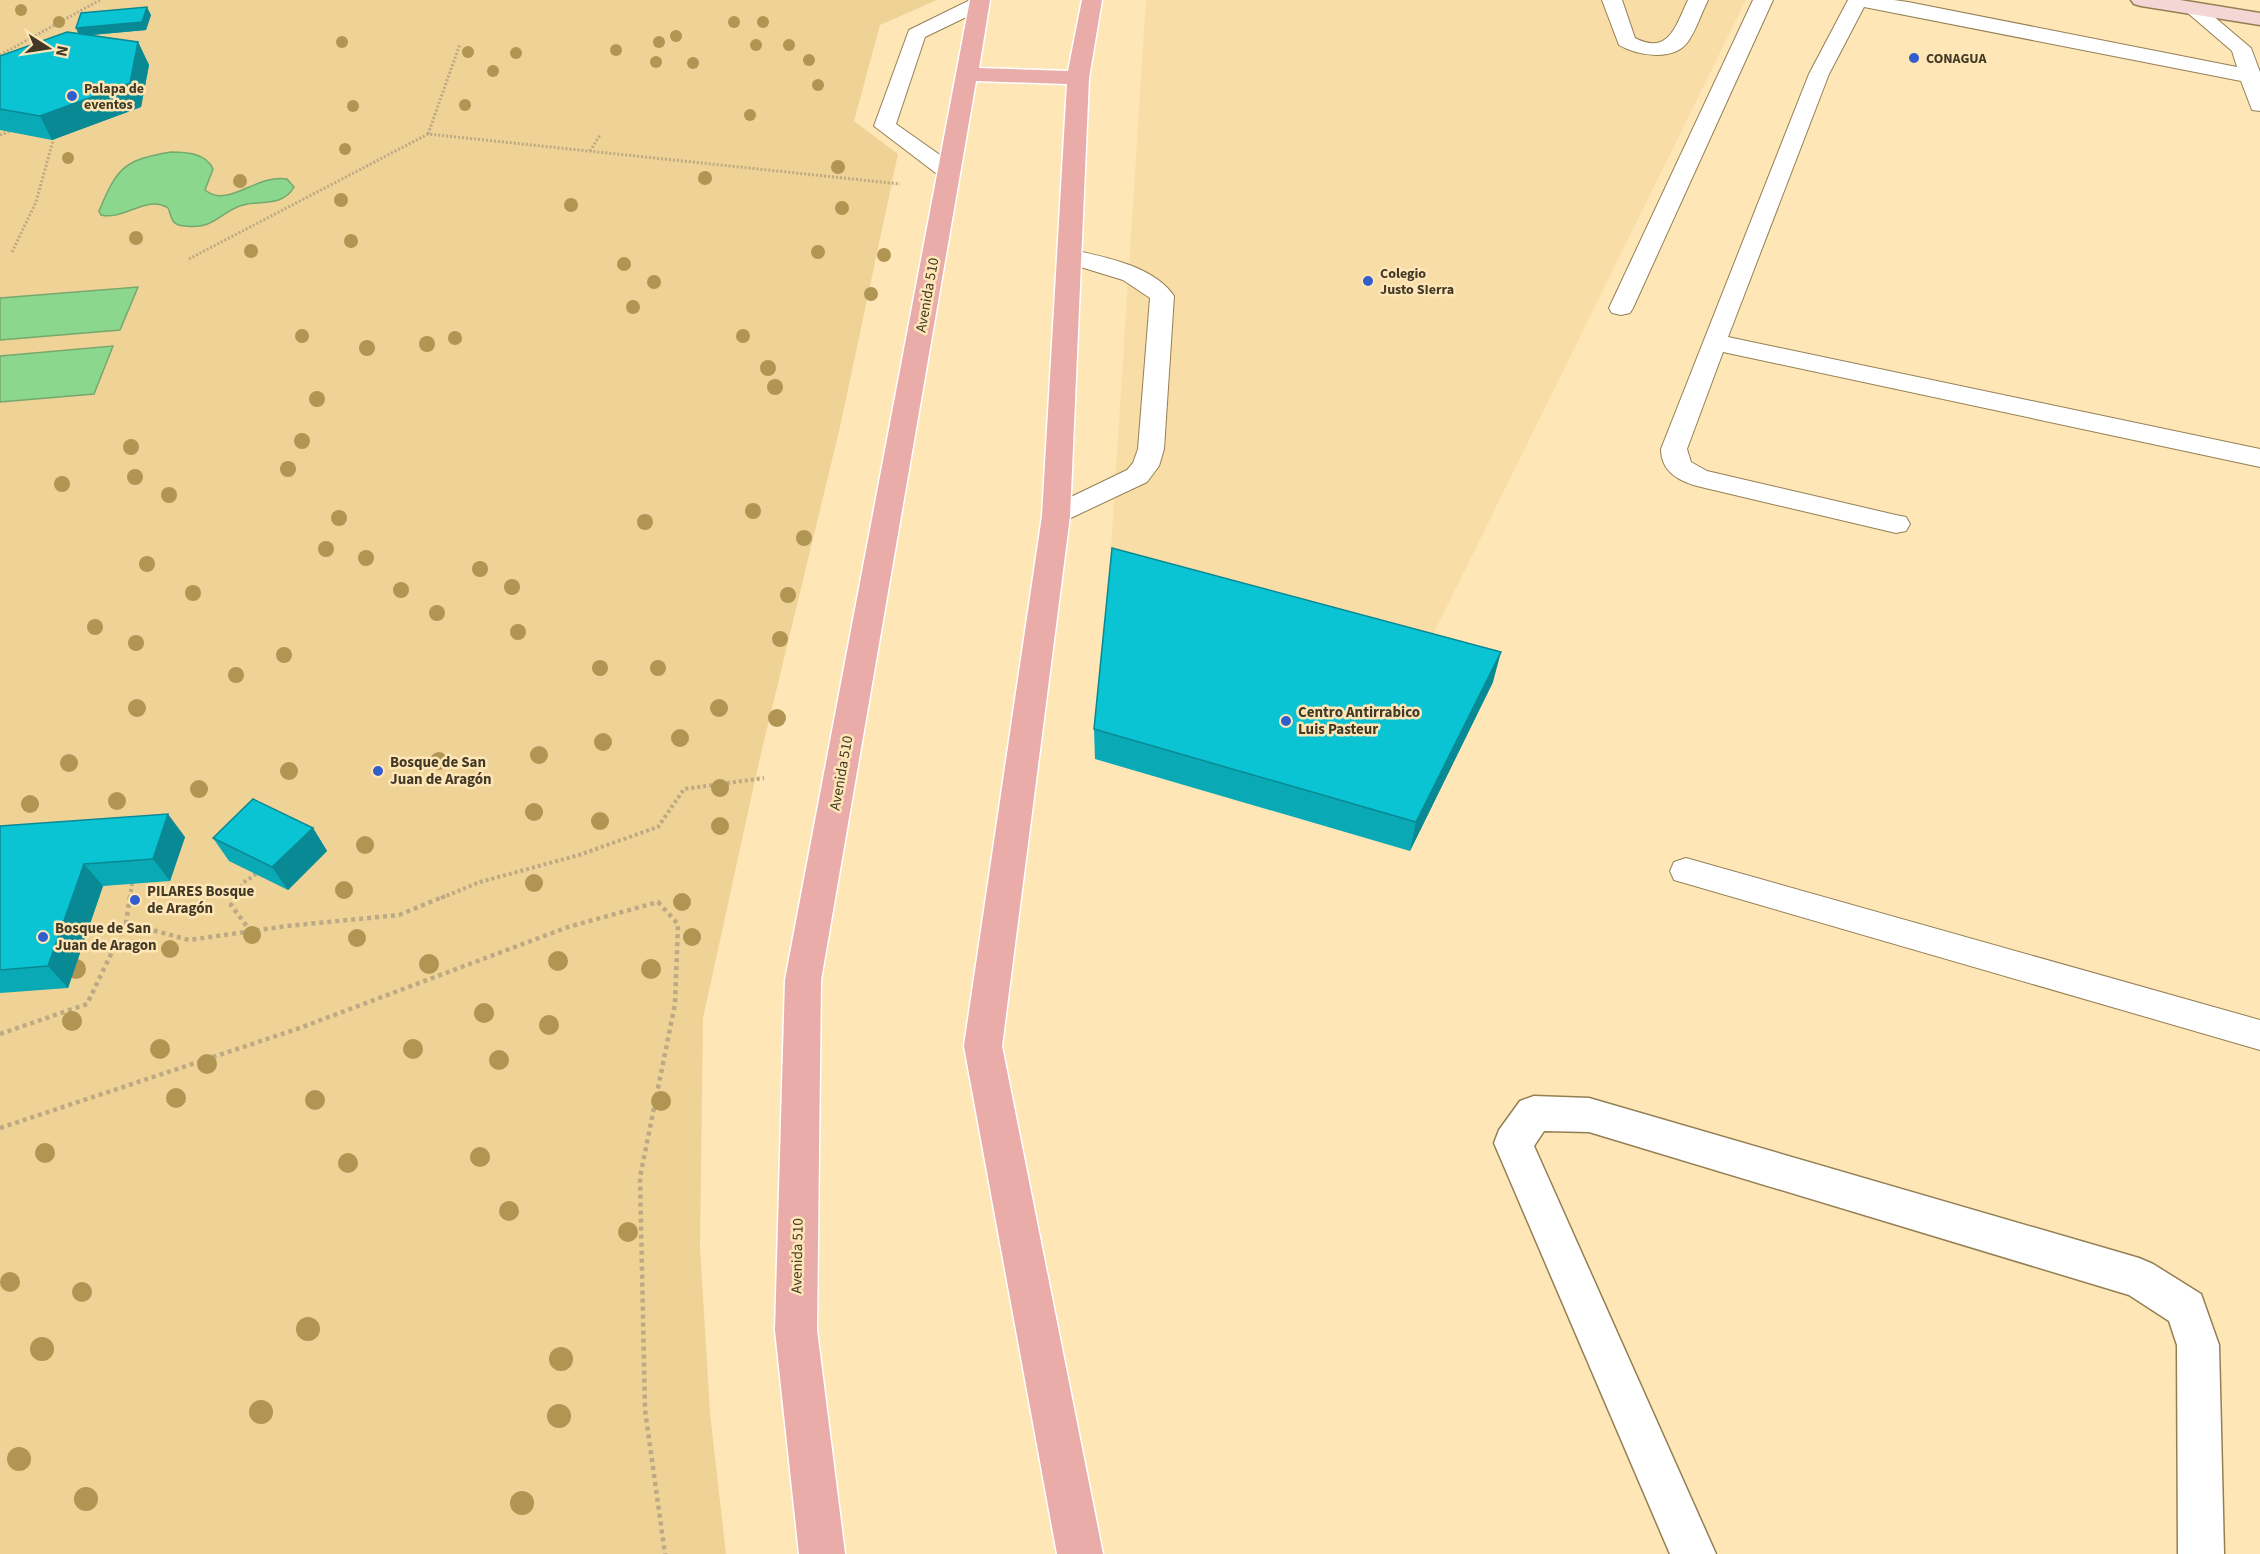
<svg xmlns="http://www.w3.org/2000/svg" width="2260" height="1554" font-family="'Source Sans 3',sans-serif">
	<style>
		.built { fill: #f8dda6 }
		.green { fill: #efd296 }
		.water { fill: #8bd78d; stroke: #75a86e; stroke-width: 1.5 }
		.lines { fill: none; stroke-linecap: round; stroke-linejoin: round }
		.lane-casing { stroke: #947f53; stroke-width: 2 }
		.street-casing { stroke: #947f53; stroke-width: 3 }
		.secondary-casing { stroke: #947f53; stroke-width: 3 }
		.primary-casing { stroke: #fff; stroke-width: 3 }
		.path-far2 { stroke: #bcaa84; stroke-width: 3; stroke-dasharray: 2 2; stroke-linecap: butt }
		.path-far1 { stroke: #bcaa84; stroke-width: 4; stroke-dasharray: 3 3; stroke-linecap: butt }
		.path { stroke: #bcaa84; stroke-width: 4.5; stroke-dasharray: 4 4; stroke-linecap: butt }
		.lane { fill: #fff; fill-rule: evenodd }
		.street { fill: #fff; fill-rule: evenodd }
		.secondary { fill: #f4d6d4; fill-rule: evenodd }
		.primary { fill: #eaaca9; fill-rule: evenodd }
		.tree { fill: #b09553 }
		.wall { fill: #09a9b5 }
		.shaded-wall { fill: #088994 }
		.building { fill: #0bc4d3; stroke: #088994; stroke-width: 1.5 }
		.poi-dot { fill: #325dcd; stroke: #fee6b7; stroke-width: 2 }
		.labels { text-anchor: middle; stroke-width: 5; stroke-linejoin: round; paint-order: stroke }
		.far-poi-label { font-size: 14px; font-weight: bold; fill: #423926; stroke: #fee6b7; text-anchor: start }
		.street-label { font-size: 15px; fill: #423926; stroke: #fee6b7 }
		.poi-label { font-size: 15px; font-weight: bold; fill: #423926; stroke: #fee6b7; text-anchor: start }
	</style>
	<rect width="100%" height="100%" fill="#fee6b7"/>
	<!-- built -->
	<polygon class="built" points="1146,0 1746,0 1426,649 1110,563"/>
	<!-- green -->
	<polygon class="green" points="0,0 937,0 880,25 854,121 898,154 840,427 759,762 703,1018 700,1246 710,1413 726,1554 0,1554"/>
	<!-- water -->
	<g class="water">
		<path d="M171,152C186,152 206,153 213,169L205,190C229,209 255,174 287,179L294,187C283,207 261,200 243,205C221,211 214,230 186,226C183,226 176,225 173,221C171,218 170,212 168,208C147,194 124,221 101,215L99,211C117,168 123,160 171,152Z"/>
		<polygon points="138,287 120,330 0,340 0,298"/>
		<polygon points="113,346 94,394 0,402 0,356"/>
	</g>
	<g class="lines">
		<defs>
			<g id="lane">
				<polygon points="970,0 988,0 990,3 987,7 925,37 896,124 957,167 960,172 957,177 949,179 941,177 874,126 909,30"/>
				<path d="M1602,0H1622L1635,38C1669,56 1676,25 1688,0H1708C1701,14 1696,31 1687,43C1672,62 1636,55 1619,45Z"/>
				<polygon points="1753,0 1773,0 1633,308 1630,313 1621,315 1612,313 1609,308"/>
				<path d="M1848,0H1894L1908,2L2237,67L2232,51L2182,8L2185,4H2199L2251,48L2260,72V111L2252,110L2241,81L1864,7L1829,74L1728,337L2260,449V467L1723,352L1687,449L1691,462L1707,471L1896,515L1906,517L1910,524L1906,531L1896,533L1701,487C1681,482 1661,473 1661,449L1809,74Z"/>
				<path d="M1069,249C1103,257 1153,265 1174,296L1164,449L1159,466L1147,482L1056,525L1046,523L1042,516L1046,509L1127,470L1133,463L1138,449L1150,298L1123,280L1061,261L1057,256L1061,251Z"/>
				<polygon points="1686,858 2260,1020 2260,1050 1674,880 1670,871 1674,862"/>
			</g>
			<polygon id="street" points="1534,1096 1589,1098 2139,1258 2153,1264 2201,1294 2219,1345 2224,1554 2178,1554 2177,1345 2169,1321 2129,1295 1589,1132 1544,1131 1534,1146 1716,1554 1670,1554 1494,1143 1499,1130 1520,1101"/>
			<polygon id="secondary" points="2131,0 2180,0 2260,13 2260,25 2141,6 2134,4"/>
			<polygon id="primary" points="970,0 990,0 979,68 1068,71 1082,0 1102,0 1089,78 1070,516 1002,1046 1103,1554 1057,1554 964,1046 1042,516 1067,84 976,81 821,980 817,1330 845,1554 799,1554 775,1330 785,980"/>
		</defs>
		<!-- lane casing -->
		<use href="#lane" class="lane-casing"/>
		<!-- street casing -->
		<use href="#street" class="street-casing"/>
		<!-- secondary casing -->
		<use href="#secondary" class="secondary-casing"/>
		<!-- primary casing -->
		<use href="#primary" class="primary-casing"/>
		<!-- path-far2 -->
		<g class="path-far2">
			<polyline points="0,55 100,0"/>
			<polyline points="428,134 460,44"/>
			<polyline points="0,135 13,130"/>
			<polyline points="590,151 600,135"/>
			<polyline points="12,252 36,202 54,137"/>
			<polyline points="189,259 428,134 900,184"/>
		</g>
		<!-- path-far1 -->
		<g class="path-far1">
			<polyline points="130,898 132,884"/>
			<polyline points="235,898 243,883 256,874"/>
			<polyline points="441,898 480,882 579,855 658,827 684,789 764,778"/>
		</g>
		<!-- path -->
		<g class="path">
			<polyline points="130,896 126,923 189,940 287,926 399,915 445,896"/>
			<polyline points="236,896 231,905 251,932"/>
			<polyline points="0,1034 87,1004 126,923"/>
			<polyline points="0,1128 297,1029 568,927 658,902 678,924 675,1004 640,1177 645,1410 665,1554"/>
		</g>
		<!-- lane -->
		<use href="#lane" class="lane"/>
		<!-- street -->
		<use href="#street" class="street"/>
		<!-- secondary -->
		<use href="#secondary" class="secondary"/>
		<!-- primary -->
		<use href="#primary" class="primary"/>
	</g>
	<!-- trees -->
	<g class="tree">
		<circle cx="21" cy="10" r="6"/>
		<circle cx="59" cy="22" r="6"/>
		<circle cx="734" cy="22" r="6"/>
		<circle cx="763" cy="22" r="6"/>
		<circle cx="676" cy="36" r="6"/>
		<circle cx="342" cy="42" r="6"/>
		<circle cx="659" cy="42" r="6"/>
		<circle cx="756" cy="45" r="6"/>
		<circle cx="789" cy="45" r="6"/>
		<circle cx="616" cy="50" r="6"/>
		<circle cx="468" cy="52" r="6"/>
		<circle cx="516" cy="53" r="6"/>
		<circle cx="809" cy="60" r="6"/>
		<circle cx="656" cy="62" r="6"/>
		<circle cx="693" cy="63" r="6"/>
		<circle cx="493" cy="71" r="6"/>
		<circle cx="818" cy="85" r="6"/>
		<circle cx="465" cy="105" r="6"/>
		<circle cx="353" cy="106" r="6"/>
		<circle cx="750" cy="115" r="6"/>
		<circle cx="345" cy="149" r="6"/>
		<circle cx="68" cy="158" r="6"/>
		<circle cx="838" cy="167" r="7"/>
		<circle cx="705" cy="178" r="7"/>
		<circle cx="240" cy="181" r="7"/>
		<circle cx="341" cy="200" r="7"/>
		<circle cx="571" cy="205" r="7"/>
		<circle cx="842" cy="208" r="7"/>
		<circle cx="136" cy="238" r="7"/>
		<circle cx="351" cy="241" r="7"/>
		<circle cx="251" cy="251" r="7"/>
		<circle cx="818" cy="252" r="7"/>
		<circle cx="884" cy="255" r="7"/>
		<circle cx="624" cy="264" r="7"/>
		<circle cx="654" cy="282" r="7"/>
		<circle cx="871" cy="294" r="7"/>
		<circle cx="633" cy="307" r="7"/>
		<circle cx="302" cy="336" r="7"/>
		<circle cx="743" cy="336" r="7"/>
		<circle cx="455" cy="338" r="7"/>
		<circle cx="427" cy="344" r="8"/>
		<circle cx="367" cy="348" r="8"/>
		<circle cx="768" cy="368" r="8"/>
		<circle cx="775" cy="387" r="8"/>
		<circle cx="317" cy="399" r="8"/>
		<circle cx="302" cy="441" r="8"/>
		<circle cx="131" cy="447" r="8"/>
		<circle cx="288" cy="469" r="8"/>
		<circle cx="135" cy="477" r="8"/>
		<circle cx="62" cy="484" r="8"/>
		<circle cx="169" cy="495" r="8"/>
		<circle cx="753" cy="511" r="8"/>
		<circle cx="339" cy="518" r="8"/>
		<circle cx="645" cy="522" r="8"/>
		<circle cx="804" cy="538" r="8"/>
		<circle cx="326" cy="549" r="8"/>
		<circle cx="366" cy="558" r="8"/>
		<circle cx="147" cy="564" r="8"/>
		<circle cx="480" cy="569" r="8"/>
		<circle cx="512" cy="587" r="8"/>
		<circle cx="401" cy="590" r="8"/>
		<circle cx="193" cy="593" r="8"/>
		<circle cx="788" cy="595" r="8"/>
		<circle cx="437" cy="613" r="8"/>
		<circle cx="95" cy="627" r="8"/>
		<circle cx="518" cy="632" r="8"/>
		<circle cx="780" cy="639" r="8"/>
		<circle cx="136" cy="643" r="8"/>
		<circle cx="284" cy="655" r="8"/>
		<circle cx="600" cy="668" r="8"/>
		<circle cx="658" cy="668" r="8"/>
		<circle cx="236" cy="675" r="8"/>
		<circle cx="137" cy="708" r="9"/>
		<circle cx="719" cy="708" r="9"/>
		<circle cx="777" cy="718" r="9"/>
		<circle cx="680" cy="738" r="9"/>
		<circle cx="603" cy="742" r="9"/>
		<circle cx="539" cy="755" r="9"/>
		<circle cx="439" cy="761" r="9"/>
		<circle cx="69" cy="763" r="9"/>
		<circle cx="289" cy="771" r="9"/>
		<circle cx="720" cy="788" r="9"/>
		<circle cx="199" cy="789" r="9"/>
		<circle cx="117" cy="801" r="9"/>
		<circle cx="30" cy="804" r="9"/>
		<circle cx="534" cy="812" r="9"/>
		<circle cx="600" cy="821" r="9"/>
		<circle cx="720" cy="826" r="9"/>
		<circle cx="365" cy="845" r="9"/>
		<circle cx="534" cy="883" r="9"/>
		<circle cx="344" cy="890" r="9"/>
		<circle cx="682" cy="902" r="9"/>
		<circle cx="252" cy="935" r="9"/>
		<circle cx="692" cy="937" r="9"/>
		<circle cx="357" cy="938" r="9"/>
		<circle cx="170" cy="949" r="9"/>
		<circle cx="558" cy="961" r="10"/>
		<circle cx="429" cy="964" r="10"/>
		<circle cx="76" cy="969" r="10"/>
		<circle cx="651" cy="969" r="10"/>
		<circle cx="484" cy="1013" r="10"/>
		<circle cx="72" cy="1021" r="10"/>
		<circle cx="549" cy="1025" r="10"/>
		<circle cx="160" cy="1049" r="10"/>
		<circle cx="413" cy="1049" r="10"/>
		<circle cx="499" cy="1060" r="10"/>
		<circle cx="207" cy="1064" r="10"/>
		<circle cx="176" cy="1098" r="10"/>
		<circle cx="315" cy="1100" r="10"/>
		<circle cx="661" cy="1101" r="10"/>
		<circle cx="45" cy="1153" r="10"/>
		<circle cx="480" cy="1157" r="10"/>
		<circle cx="348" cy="1163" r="10"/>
		<circle cx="509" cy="1211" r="10"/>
		<circle cx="628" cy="1232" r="10"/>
		<circle cx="10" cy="1282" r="10"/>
		<circle cx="82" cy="1292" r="10"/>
		<circle cx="308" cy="1329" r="12"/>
		<circle cx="42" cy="1349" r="12"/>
		<circle cx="561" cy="1359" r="12"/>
		<circle cx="261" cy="1412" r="12"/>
		<circle cx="559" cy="1416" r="12"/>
		<circle cx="19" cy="1459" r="12"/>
		<circle cx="86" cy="1499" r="12"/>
		<circle cx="522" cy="1503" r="12"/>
	</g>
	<!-- wall -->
	<g class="wall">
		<polygon points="151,15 146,30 92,35 138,42 149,65 141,107 52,140 0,130 0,56 78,33 76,28"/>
		<polygon points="1493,682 1410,851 1095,759 1094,729"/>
		<polygon points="0,826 185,837 170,881 103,886 68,988 0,993"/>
		<polygon points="313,828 327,851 288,890 229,861 213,838"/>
	</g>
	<!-- shaded-wall -->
	<g class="shaded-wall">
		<polygon points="147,7 151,15 146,30 80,36 76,28"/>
		<polygon points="138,42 149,65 141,107 52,140 40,116"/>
		<polygon points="1501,652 1493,682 1410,851 1416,822"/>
		<polygon points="168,814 185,837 170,881 153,859"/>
		<polygon points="313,828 327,851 288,890 272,867"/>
		<polygon points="84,864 103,886 68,988 48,966"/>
	</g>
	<!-- building -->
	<g class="building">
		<polygon points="147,7 142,22 76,28 81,13"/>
		<polygon points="67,32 138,42 130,83 40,116 0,109 0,56"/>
		<polygon points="1112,548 1501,652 1416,822 1094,729"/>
		<polygon points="253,799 313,828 272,867 213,838"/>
		<polygon points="168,814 153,859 84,864 48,966 0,970 0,826"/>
	</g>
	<!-- markers -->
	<g class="poi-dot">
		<circle cx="1914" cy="58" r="6"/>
		<circle cx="72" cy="96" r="6"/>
		<circle cx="1368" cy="281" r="6"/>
		<circle cx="1286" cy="721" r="6"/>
		<circle cx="378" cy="771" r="6"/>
		<circle cx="135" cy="900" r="6"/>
		<circle cx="43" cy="937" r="6"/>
	</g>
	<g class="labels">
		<!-- far-poi labels -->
		<g class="far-poi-label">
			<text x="1926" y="63">CONAGUA</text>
			<text x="84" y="93">Palapa de<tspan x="84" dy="16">eventos</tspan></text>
			<text x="1380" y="278">Colegio<tspan x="1380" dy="16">Justo SIerra</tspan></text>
		</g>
		<!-- street labels -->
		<g class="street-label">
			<text transform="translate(927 295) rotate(-80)" y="5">Avenida 510</text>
			<text transform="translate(841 773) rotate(-80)" y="5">Avenida 510</text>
			<text transform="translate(797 1256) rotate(-89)" y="5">Avenida 510</text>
		</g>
		<!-- poi labels -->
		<g class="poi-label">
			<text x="1298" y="717">Centro Antirrabico<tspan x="1298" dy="17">Luis Pasteur</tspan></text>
			<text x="390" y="767">Bosque de San<tspan x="390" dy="17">Juan de Aragón</tspan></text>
			<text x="147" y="896">PILARES Bosque<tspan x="147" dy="17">de Aragón</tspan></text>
			<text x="55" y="933">Bosque de San<tspan x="55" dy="17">Juan de Aragon</tspan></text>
		</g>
	</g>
	<!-- north arrow -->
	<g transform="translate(48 48) rotate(102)" stroke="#fee6b7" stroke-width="4.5" paint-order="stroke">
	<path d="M0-4.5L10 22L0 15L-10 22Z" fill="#423926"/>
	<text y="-9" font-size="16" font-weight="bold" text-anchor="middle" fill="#423926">N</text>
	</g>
</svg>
